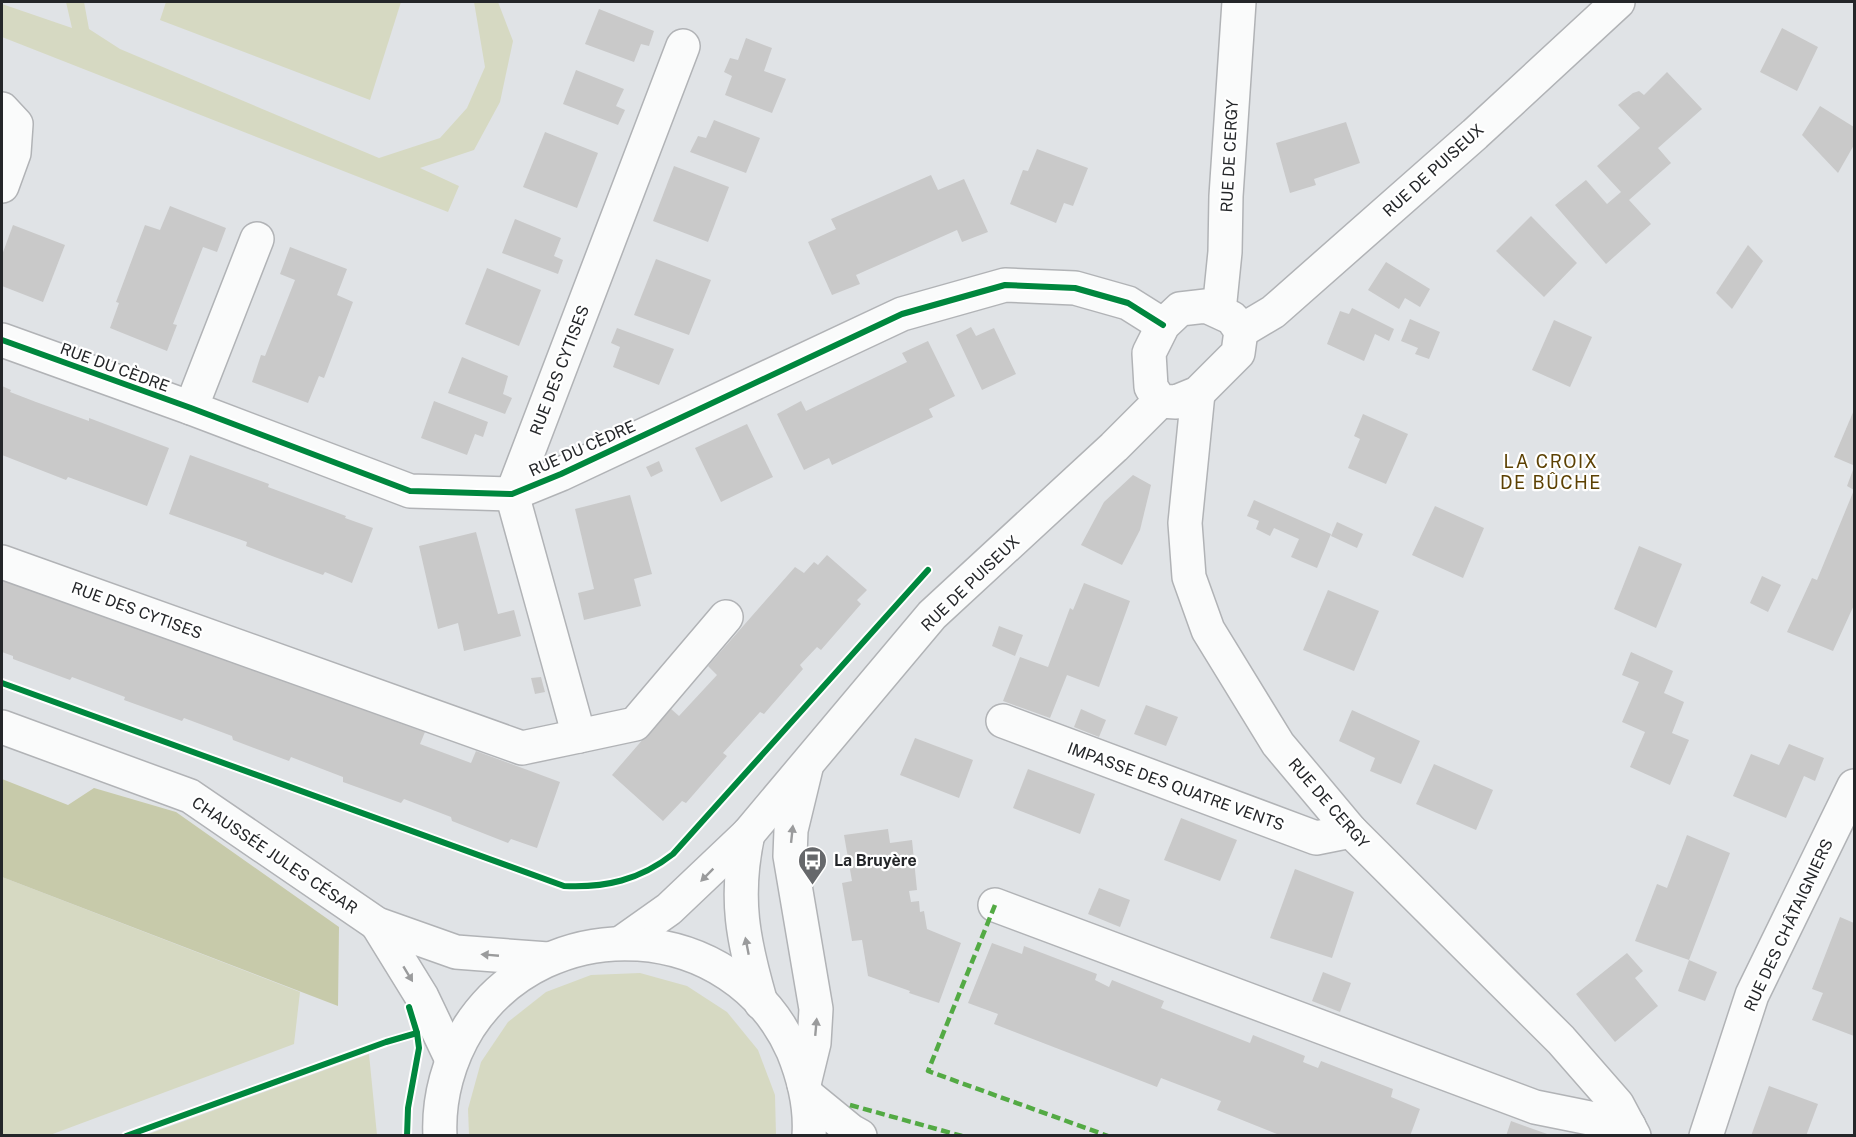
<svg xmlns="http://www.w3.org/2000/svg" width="1856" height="1137" font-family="'Public Sans',sans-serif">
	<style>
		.green { fill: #d6d9c2 }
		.forest { fill: #c7caaa }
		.building { fill: #c9c9c9 }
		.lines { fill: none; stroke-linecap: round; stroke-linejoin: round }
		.minor-casing { stroke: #b1b3b6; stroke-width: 36 }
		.major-casing { stroke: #b1b3b6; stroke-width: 36 }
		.minor { stroke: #fafbfb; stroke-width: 33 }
		.major { stroke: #fafbfb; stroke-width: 33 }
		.quiet { stroke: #53aa44; stroke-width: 4.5; stroke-dasharray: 9 4.5; stroke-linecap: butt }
		.cycleway-casing { stroke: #fff; stroke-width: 10 }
		.cycleway { stroke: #00873e; stroke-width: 6 }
		.oneway { fill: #9a9b9c }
		.labels { text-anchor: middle; stroke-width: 4.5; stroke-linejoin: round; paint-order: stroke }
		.street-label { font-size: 16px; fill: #242629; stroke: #fff }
		.poi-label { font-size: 16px; font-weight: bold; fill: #242629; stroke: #fff; text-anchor: start }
		.neighbourhood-label { font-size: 18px; letter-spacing: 1.5px; fill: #5c4103; stroke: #fff }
	</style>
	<rect width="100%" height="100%" fill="#e0e3e6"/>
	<!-- green -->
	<g class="green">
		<polygon points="66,2 84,2 89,29 120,49 379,158 440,138 467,108 485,67 474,2 498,2 513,41 500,102 474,150 420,168 459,186 448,212 2,37 2,4 72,28"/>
		<polygon points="166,2 401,2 370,100 160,20"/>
		<polygon points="2,877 300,992 294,1044 50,1135 2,1135"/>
		<polygon points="640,973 687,986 727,1012 758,1050 775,1095 776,1135 469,1135 468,1109 481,1062 508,1022 546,992 591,975"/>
		<polygon points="369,1054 377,1135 146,1135"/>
	</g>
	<!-- forest -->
	<polygon class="forest" points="2,779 68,805 94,788 176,812 339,927 338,1006 2,877"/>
	<!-- building -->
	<g class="building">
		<polygon points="599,9 654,31 649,46 641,44 634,62 585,44"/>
		<polygon points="1782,28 1818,47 1797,91 1760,72"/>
		<polygon points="746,38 772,48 764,71 786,79 772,113 725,95 732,76 724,72 730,58 738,60"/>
		<polygon points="576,70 624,89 616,106 625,110 618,125 563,104"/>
		<polygon points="1667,72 1702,109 1658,148 1671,163 1629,200 1651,224 1606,264 1555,205 1586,180 1607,204 1621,192 1597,166 1640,128 1618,105 1633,93 1639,91 1644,95"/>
		<polygon points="1820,106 1854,127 1854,145 1838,173 1802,135"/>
		<polygon points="714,120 760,138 746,173 690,152 698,136 706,138"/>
		<polygon points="1346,122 1360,163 1314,179 1316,185 1290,193 1276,143"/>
		<polygon points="545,132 598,153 577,208 523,187"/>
		<polygon points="1037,149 1088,168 1073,206 1064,203 1056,223 1010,204 1023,170 1028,171"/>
		<polygon points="674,166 729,187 708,242 653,221"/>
		<polygon points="931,175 938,190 964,179 988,232 962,242 957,230 856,275 860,284 832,295 808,242 836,229 831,219"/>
		<polygon points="170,206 226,228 217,252 203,247 173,324 177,325 167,351 110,328 119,303 116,302 145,225 160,230"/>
		<polygon points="1531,216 1577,263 1544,297 1496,251"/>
		<polygon points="515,219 561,238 554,256 563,260 558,274 502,253"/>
		<polygon points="13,225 65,245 43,302 2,286 2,255"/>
		<polygon points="1748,245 1763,261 1732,309 1716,293"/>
		<polygon points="290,247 347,269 337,295 353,302 324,378 319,376 308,403 252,382 261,355 265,356 295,280 280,274"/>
		<polygon points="656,259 711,280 689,335 634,315"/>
		<polygon points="1386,262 1430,289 1420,307 1405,298 1399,309 1368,290"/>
		<polygon points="487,268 541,290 519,346 465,324"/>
		<polygon points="1352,308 1394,329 1389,341 1375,334 1364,361 1327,344 1340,311 1349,314"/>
		<polygon points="1410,319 1440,332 1429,359 1415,354 1418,348 1401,341"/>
		<polygon points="1554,320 1592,337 1570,387 1532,370"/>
		<polygon points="971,327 976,336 994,328 1016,374 982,390 956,335"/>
		<polygon points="617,328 674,349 659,385 613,367 620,347 611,343"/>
		<polygon points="928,341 955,396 929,409 933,417 832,465 829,458 804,470 777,414 801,401 806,411 907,362 902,353"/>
		<polygon points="462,357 508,376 503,394 512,398 505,414 448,393"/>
		<polygon points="2,386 11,390 10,392 36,402 89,421 89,418 169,448 147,506 68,477 66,480 2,455"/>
		<polygon points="434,401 488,422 483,437 475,434 467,455 421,438"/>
		<polygon points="1854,410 1854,458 1853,465 1834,457"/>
		<polygon points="1363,414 1408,434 1386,484 1348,468 1360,439 1354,436"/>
		<polygon points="747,424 773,477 721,502 695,448"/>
		<polygon points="190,455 269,484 268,487 346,516 345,518 373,528 352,583 325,572 323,575 272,556 246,546 247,542 169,514"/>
		<polygon points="659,461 663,471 651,477 646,467"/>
		<polygon points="1854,467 1854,490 1847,486"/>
		<polygon points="1133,475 1151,485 1140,530 1122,565 1081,545 1104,502"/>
		<polygon points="1854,490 1854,605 1833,651 1787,632 1812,578 1817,580"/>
		<polygon points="630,495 652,574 634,579 641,606 584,620 578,593 594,589 575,509"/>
		<polygon points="1254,500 1331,534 1317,568 1291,557 1299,539 1274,528 1270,536 1256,529 1259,521 1247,516"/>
		<polygon points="1435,506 1484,528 1463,578 1412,555"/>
		<polygon points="1337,522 1363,534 1357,548 1331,536"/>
		<polygon points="476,532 498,614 514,610 521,636 464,651 458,623 438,629 419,546"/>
		<polygon points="1639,546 1682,564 1656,628 1614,609"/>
		<polygon points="827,555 867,590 857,600 861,604 821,650 817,647 800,665 803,669 764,714 760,712 723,753 727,756 686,803 682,801 663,821 612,775 670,708 679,716 717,675 708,666 795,567 804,573 814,562 818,565"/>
		<polygon points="1762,576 1781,585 1768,612 1750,603"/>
		<polygon points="2,577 425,732 420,744 471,763 476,751 560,782 537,848 511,839 508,843 452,821 451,817 404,799 401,803 343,782 343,777 291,757 289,761 233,740 232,736 184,718 182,721 124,700 125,697 72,677 70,680 13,659 13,656 2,652"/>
		<polygon points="1084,583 1130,601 1099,687 1067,675 1050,718 1003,701 1020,657 1048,667 1070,608 1073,610"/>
		<polygon points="1328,590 1379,611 1354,671 1303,650"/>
		<polygon points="999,626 1023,635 1015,656 992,646"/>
		<polygon points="1631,652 1673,671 1664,693 1684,702 1672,733 1689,740 1670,785 1630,767 1645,732 1622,722 1639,682 1622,675"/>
		<polygon points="541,677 545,692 535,694 531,678"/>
		<polygon points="1146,705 1178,717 1166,746 1134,734"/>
		<polygon points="1081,709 1106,720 1099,737 1074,727"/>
		<polygon points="1352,710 1420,741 1401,784 1370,771 1375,758 1339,741"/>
		<polygon points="915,738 973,760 959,798 900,775"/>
		<polygon points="1789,744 1824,758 1815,781 1804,776 1786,818 1733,796 1751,754 1779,765"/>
		<polygon points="1434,764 1493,790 1476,830 1416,804"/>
		<polygon points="1028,769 1095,794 1080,834 1013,808"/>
		<polygon points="1181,818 1237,840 1220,881 1164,860"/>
		<polygon points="888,829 890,843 912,840 917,890 909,891 911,902 919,901 920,912 924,911 927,929 961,943 939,1003 909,993 910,991 868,976 862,940 852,941 842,883 852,881 844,835"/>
		<polygon points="1687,835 1730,853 1689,960 1717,972 1705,1001 1678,991 1689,960 1635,941 1657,884 1667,888"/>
		<polygon points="1295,869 1354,892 1332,958 1270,938"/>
		<polygon points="1099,888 1130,900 1120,927 1088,914"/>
		<polygon points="1840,917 1854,923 1854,1036 1812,1020 1823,993 1812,989"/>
		<polygon points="992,943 1022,954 1024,946 1097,974 1095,980 1109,987 1112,980 1164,1001 1161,1008 1250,1043 1253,1035 1305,1056 1303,1062 1318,1068 1321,1061 1393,1089 1391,1097 1420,1109 1410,1136 1282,1136 1217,1110 1221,1101 1161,1078 1157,1087 994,1024 998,1014 968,1003"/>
		<polygon points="1627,953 1643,971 1635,978 1658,1006 1615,1042 1576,994"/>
		<polygon points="1323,972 1351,983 1340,1012 1312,1001"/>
		<polygon points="1769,1086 1818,1104 1806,1136 1751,1136"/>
		<polygon points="1511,1121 1550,1135 1550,1136 1506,1136"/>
	</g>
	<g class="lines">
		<defs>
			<g id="minor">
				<polyline points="683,46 512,494 579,736 635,724 726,617"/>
				<polyline points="2,109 16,124 14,153 2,186"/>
				<polygon points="1206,306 1232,318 1241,331 1238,353 1198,393 1176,402 1160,401 1151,387 1149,353 1163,325 1180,309"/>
				<polyline points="1219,311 1225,252 1226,196 1239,2"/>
				<polyline points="1241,331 1273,312 1475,134 1618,2"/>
				<polyline points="2,340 191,408 410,491 512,494 561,474 902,314 1005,285 1075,288 1128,303 1163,325"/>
				<polyline points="1198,393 1185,523 1189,577 1208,630 1278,744 1351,831 1561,1040 1617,1104 1634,1136"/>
				<polyline points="191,408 257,239"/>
				<polyline points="2,562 522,748 579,736"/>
				<polyline points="1003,721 1316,838 1351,831"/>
				<polyline points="2,727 190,796 377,924 456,952 548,959"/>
				<path d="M748,834C734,898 743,941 761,1003"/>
				<polyline points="995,905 1535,1107 1629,1126"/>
				<polyline points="377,924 422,997 452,1060"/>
				<polyline points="621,943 669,909 748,834 932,615 1114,447 1160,401"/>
				<polyline points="804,1084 814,1043 816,1009 790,856 791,830 806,768"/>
				<polyline points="1706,1136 1752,995 1854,786"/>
			</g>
			<g id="major">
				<polyline points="807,1095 851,1131 860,1136"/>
				<path d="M440,1136C438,1098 449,1059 469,1027C548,907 734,918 793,1051C804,1078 811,1107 809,1136"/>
			</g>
		</defs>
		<!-- minor casing -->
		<use href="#minor" class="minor-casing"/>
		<!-- major casing -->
		<use href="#major" class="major-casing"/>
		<!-- minor -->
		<use href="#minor" class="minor"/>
		<!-- major -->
		<use href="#major" class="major"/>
		<!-- quiet -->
		<g class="quiet">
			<polyline points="995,905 928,1071 1108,1136"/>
			<polyline points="850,1105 962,1136"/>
		</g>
		<defs>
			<g id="cycleway">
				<polyline points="2,340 191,408 410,491 512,494 561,474 902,314 1005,285 1075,288 1128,303 1163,325"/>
				<path d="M2,683L564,886C605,888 640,880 673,854L928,570"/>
				<polyline points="126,1136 386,1042 417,1033"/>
				<polyline points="407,1136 408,1108 419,1048 417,1033 409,1007"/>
			</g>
		</defs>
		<!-- cycleway casing -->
		<use href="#cycleway" class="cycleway-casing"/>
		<!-- cycleway -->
		<use href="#cycleway" class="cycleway"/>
	</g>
	<!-- one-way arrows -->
	<defs><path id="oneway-solid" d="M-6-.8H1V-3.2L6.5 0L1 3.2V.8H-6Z" transform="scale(1.5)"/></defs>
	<g class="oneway">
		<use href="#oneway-solid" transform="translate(792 834) rotate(-84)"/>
		<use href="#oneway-solid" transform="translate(707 875) rotate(135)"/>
		<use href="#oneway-solid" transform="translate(747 946) rotate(-101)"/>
		<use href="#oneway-solid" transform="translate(490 955) rotate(-175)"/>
		<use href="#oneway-solid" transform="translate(408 974) rotate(59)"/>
		<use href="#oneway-solid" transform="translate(816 1027) rotate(-85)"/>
	</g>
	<!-- icons -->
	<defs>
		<symbol id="bus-pin" viewBox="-11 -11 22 30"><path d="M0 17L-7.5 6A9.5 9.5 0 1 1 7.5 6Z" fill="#66686b" stroke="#fff"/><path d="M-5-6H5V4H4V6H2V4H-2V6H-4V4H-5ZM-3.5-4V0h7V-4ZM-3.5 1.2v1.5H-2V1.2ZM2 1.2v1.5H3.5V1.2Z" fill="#fff"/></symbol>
	</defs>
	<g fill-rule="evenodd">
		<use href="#bus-pin" x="796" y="844" width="33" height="45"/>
	</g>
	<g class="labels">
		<!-- street labels -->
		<g class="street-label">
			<text transform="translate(1229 156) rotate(-87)" y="6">RUE DE CERGY</text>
			<text transform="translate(1433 170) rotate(-42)" y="6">RUE DE PUISEUX</text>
			<text transform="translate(115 367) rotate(20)" y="6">RUE DU CÈDRE</text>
			<text transform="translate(559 370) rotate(-69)" y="6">RUE DES CYTISES</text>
			<text transform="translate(582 448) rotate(-24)" y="6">RUE DU CÈDRE</text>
			<text transform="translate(970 583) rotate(-44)" y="6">RUE DE PUISEUX</text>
			<text transform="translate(137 610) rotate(20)" y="6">RUE DES CYTISES</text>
			<text transform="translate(1176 786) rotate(20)" y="6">IMPASSE DES QUATRE VENTS</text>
			<text transform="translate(1329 803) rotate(49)" y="6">RUE DE CERGY</text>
			<text transform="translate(275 855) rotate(34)" y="6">CHAUSSÉE JULES CÉSAR</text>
			<text transform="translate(1788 925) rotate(-65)" y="6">RUE DES CHÂTAIGNIERS</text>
		</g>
		<!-- poi labels -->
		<g class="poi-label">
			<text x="834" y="866">La Bruyère</text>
		</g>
		<!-- neighbourhood labels -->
		<g class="neighbourhood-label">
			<text x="1551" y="468">LA CROIX<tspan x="1551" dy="21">DE BÛCHE</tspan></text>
		</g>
	</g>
	<!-- border -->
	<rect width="1856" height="1137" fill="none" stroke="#242629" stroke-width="6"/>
</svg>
